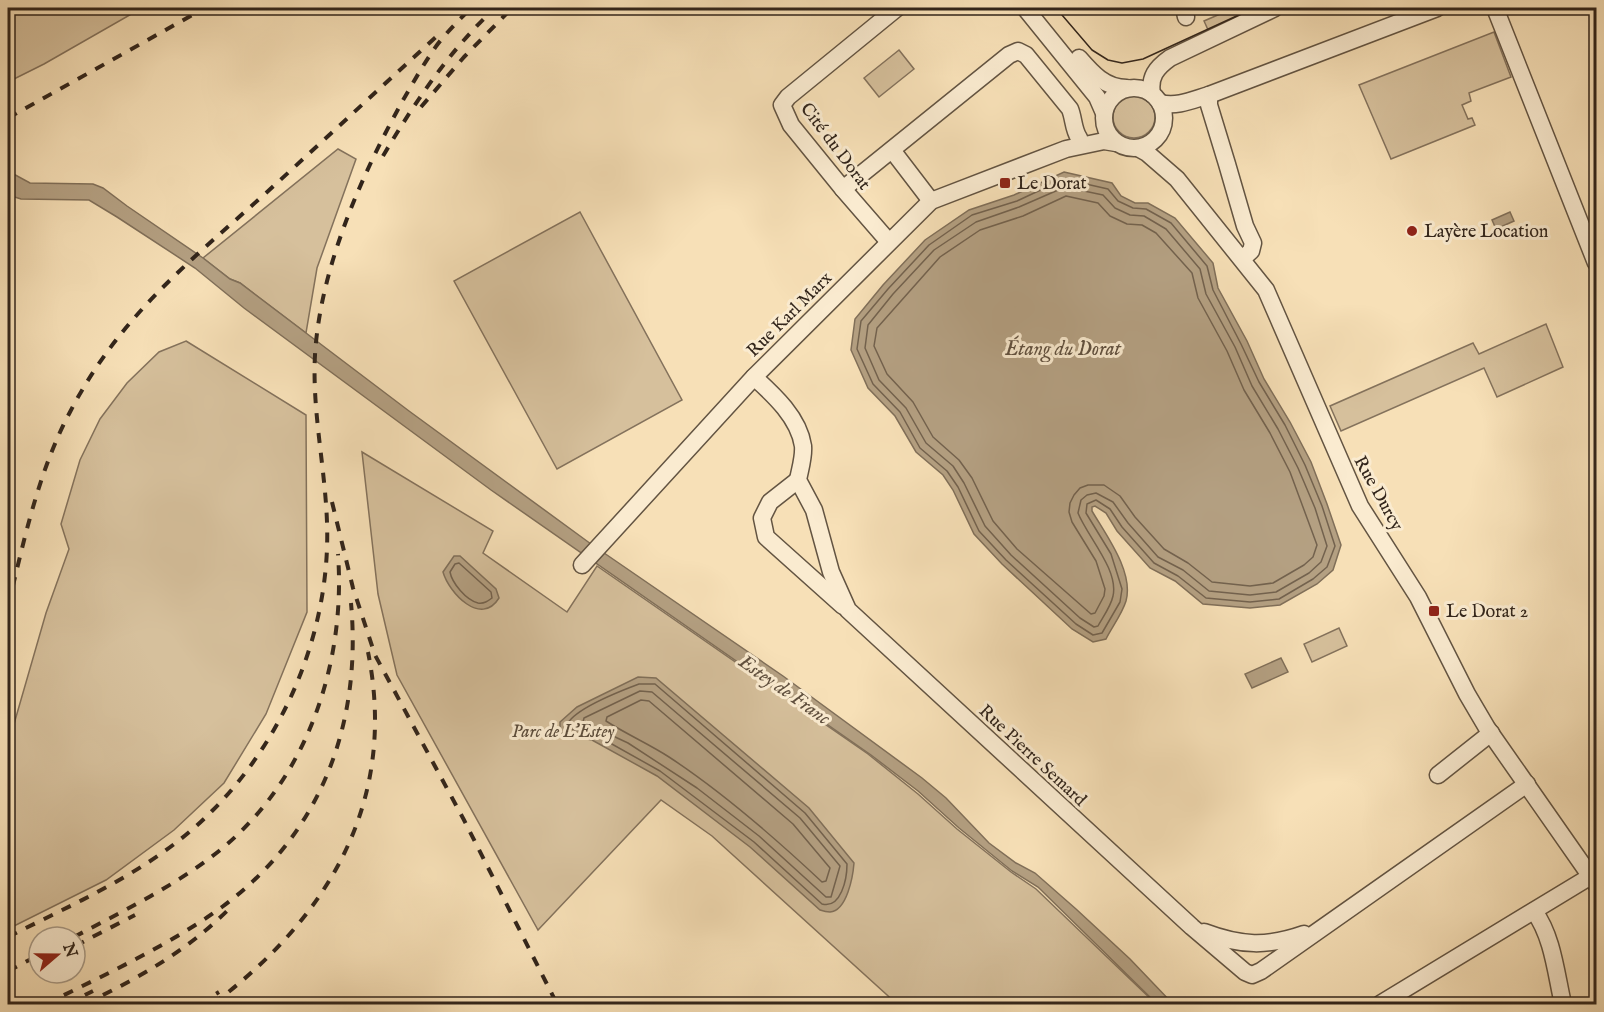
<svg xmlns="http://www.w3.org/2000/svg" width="1604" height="1012" font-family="'IM FELL English',serif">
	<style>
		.green { fill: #d6c09c; stroke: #84725c; stroke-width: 1.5 }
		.water { fill: #b4a082; stroke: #806f59; stroke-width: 1.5 }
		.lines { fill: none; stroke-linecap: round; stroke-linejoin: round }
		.shore { stroke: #73624e; stroke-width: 1.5 }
		.minor-casing { stroke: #635442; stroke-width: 19 }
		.minor { stroke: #faebd0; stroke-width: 16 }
		.tram { stroke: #32251b; stroke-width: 1.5 }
		.rail { stroke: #32251b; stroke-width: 4; stroke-dasharray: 10 10; stroke-linecap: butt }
		.poi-dot { fill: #8f2418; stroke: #faebd0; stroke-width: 2 }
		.labels { text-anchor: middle; stroke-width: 6; stroke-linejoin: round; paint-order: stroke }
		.street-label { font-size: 18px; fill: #32251b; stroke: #faebd0 }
		.poi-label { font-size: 18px; fill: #32251b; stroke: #faebd0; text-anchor: start }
		.park-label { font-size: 18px; font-style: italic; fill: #5b4c3b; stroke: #faebd0 }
		.water-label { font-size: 20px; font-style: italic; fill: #60503f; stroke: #faebd0 }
	</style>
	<rect width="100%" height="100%" fill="#f7e0b7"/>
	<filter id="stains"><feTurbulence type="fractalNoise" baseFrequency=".00333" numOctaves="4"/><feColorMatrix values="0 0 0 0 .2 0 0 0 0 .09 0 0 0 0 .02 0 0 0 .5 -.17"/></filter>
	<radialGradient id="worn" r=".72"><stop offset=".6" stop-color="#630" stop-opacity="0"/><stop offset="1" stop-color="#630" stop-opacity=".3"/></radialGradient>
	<!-- green -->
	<g class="green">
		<polygon points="8,8 142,8 44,64 8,82"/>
		<polygon points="1234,8 1236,8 1240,17 1209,32 1204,21"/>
		<polygon points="1494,32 1511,77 1469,93 1471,101 1462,105 1468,119 1472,118 1475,125 1391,159 1359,85"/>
		<polygon points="899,50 914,69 879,97 864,78"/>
		<circle cx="1134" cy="117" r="21"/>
		<polygon points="338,149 356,159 317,268 306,333 240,283 230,279 203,258"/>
		<polygon points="580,212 682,400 557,469 454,281"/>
		<polygon points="1546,324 1563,367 1497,397 1484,368 1341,431 1330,406 1473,343 1479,354"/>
		<polygon points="186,341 306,415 307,612 266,714 224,783 174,830 106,880 8,929 8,738 14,724 46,613 69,549 61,524 80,460 100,419 127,383 159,352"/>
		<polygon points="362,452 493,531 483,553 567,612 597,566 868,754 918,794 957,829 1011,872 1036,889 1156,1004 897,1004 712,836 661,800 538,930 397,675 378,594"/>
		<polygon points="1339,628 1347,646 1312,662 1304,644"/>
	</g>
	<!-- water -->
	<g class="water">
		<polygon points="8,171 30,183 93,184 103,188 127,206 203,258 230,279 240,283 409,411 591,544 783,676 922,778 946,798 989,843 1016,863 1035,873 1076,909 1130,959 1173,1004 1157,1004 1038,887 1012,871 959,828 918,791 871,755 491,490 244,308 195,268 117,217 89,200 21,199 8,195"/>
		<path d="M1064,172L1112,183L1121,196L1135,203H1148L1175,218L1213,263L1218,288L1247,341L1264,379L1290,422L1311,462L1327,504L1341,545L1333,570L1317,584L1280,605L1250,608L1203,604L1175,581L1150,568L1117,531L1106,513L1095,506L1092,507V511C1106,535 1134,572 1126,601C1122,614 1112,627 1106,639L1093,642L1072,629L1002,564L974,534L953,490L943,475L916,452L895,416L868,388L851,350L855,319L883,285L925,240L969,210L1014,195Z"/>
		<polygon points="1510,212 1514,221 1496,229 1492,220"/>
		<path d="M454,556H460L496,589L499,598C481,627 449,593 443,572Z"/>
		<polygon points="1281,658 1288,672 1252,688 1245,674"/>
		<path d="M638,677L656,678L809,808L854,863C853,876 847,911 830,912C826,912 823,911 820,910L750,847L657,776L592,740L562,734L560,728V722L577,707Z"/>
	</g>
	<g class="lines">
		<!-- shore -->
		<g class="shore">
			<polygon points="1064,179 1108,189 1118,201 1133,208 1146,209 1171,223 1207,266 1213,290 1241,344 1259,382 1285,425 1305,465 1322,506 1335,546 1327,567 1313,579 1279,599 1250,602 1206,598 1178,576 1154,563 1122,527 1110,509 1096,500 1087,504 1086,513 1111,554 1122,589 1120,602 1102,633 1093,635 1076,624 1006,560 979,531 958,487 947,471 920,448 900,412 873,384 857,349 861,321 888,289 929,245 972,215 1017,201"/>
			<path d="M1065,187L1103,195L1115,208L1130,215L1144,216L1166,229L1200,269L1206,294L1235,347L1252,386L1278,429L1298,468L1315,508L1327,546L1321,562L1309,573L1276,592L1250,595L1209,591L1183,570L1158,557L1128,523L1113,502L1096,493L1087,495L1081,500L1078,513C1087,536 1119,570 1113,596C1111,606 1103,617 1098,626L1094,627L1080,618L1011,555L985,526L964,483L953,466L926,443L906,408L879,380L865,348L868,325L893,294L934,250L976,222L1019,207Z"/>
			<polygon points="1066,196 1098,203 1110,216 1127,224 1142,225 1156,233 1192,273 1198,298 1227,351 1244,390 1270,433 1290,472 1317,545 1313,557 1304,565 1273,583 1250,586 1212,582 1188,563 1164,549 1135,517 1120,496 1104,485 1088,485 1080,488 1074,495 1070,503 1069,512 1072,522 1096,561 1105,589 1104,596 1095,613 1091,614 1017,549 993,521 972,478 959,460 933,437 913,402 887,374 874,346 877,328 940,257 980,230 1023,216"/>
			<path d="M459,563L491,592L492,598C488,601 484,604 478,603C466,600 452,583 450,572L455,564Z"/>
			<path d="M639,684H655L805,813L847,864C847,879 841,909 822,904L754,842L660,771L594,734L566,728C568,711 623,690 639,684Z"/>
			<polygon points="640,691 652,692 800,818 840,866 831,897 826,897 759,836 697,788 628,743 583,722 584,718"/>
			<path d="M641,700L649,701L793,824L830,868L826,881L822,882C774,837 724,793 669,757C649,744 626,734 606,721L607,717Z"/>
		</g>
		<defs>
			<g id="minor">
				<polyline points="1025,8 1097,97 1104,113"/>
				<polyline points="1184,8 1186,17"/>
				<polyline points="1495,8 1596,263"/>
				<path d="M1079,58C1092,73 1105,88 1127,88"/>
				<circle cx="1134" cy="118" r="30"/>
				<path d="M1152,94C1149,77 1156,68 1170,58L1275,8"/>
				<polyline points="1209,95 1209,105 1227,164 1245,226 1253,243 1251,251 1242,259"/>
				<path d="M1160,103C1178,107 1192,100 1209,95L1437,8"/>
				<polyline points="1138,148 1147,153 1177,179 1266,290 1360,506 1418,597 1467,694 1487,728 1596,884"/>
				<polyline points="892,150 931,201"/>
				<path d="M843,189L1009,55L1018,51L1026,55L1070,109C1074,119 1073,129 1079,138"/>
				<polyline points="889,242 843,189 791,125 782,105 788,97 897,8"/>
				<path d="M754,377C774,395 799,418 803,446C804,457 800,469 798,480L814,510L831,572L848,610L1192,927L1245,972L1252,975L1261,971L1527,784"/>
				<polyline points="798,480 770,502 762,518 766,537 843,606"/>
				<polyline points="582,565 754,377 931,201 1066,149 1104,141 1116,143"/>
				<polyline points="1438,775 1491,733"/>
				<path d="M1534,911C1553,937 1556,974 1563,1004"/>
				<path d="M1204,932C1241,946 1267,947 1304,934"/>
				<polyline points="1380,1004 1596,873"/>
			</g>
		</defs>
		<!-- minor casing -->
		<use href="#minor" class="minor-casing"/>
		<!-- minor -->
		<use href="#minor" class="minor"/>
		<!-- tram -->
		<polyline class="tram" points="1056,8 1092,50 1108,60 1122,63 1143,59 1254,8"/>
		<!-- rail -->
		<g class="rail">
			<polyline points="421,107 464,57 512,8"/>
			<polyline points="8,118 205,8"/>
			<path d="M383,156C415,102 449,51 495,8"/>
			<polyline points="332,502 353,588 375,655 464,820 557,1004"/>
			<path d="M8,606C24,541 38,472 70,412C119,317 189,262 266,193C323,141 380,88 437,36"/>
			<path d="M8,937C79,901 155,869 212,811C286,737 331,628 327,522C325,466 312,411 315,355C320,269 361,176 402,102C413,83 424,63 437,45C447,32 459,20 471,8"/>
			<path d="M74,937C123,911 175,886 219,851C307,780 346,664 338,554"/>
			<polyline points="75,946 135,915"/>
			<polyline points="8,971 39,955"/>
			<path d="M46,1004C106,974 168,946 222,907C321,834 362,724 351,603"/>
			<polyline points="67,1004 93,991"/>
			<path d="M85,1004C140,977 184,953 228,910"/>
			<polyline points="199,1004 219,992"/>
			<path d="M213,1004C329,917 398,801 368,652"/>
		</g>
	</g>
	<!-- markers -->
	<g class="poi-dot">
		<rect x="999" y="177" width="12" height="12" rx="3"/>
		<circle cx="1412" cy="231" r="6"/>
		<rect x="1428" y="605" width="12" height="12" rx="3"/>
	</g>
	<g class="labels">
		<!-- street labels -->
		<g class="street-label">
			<text transform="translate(836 146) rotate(53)" y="6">Cité du Dorat</text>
			<text transform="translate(789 314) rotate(-45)" y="6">Rue Karl Marx</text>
			<text transform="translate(1379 493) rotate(61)" y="6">Rue Durcy</text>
			<text transform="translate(1033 755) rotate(43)" y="6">Rue Pierre Semard</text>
		</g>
		<!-- poi labels -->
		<g class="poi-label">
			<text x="1017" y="189">Le Dorat</text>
			<text x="1424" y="237">Layère Location</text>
			<text x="1446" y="617">Le Dorat 2</text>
		</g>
		<!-- park labels -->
		<g class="park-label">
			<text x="563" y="737">Parc de L'Estey</text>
		</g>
		<!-- water labels -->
		<g class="water-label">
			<text x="1063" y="355">Étang du Dorat</text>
			<text transform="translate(785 689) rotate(35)" y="7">Estey de Franc</text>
		</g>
	</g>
	<!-- margin -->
	<rect width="1604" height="1012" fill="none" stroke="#f7e0b7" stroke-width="30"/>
	<rect x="9" y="9" width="1586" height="994" fill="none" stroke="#32251b" stroke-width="3"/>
	<rect x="15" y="15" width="1574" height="982" fill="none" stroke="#32251b" stroke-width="1.5"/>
	<!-- north arrow -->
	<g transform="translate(57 955) rotate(70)"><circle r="28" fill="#faebd0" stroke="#aa9c88" stroke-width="1.5"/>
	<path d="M0-4.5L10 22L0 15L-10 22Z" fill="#8f2418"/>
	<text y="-9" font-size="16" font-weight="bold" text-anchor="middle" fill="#32251b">N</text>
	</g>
	<rect width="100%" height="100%" filter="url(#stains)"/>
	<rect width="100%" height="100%" fill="url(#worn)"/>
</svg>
